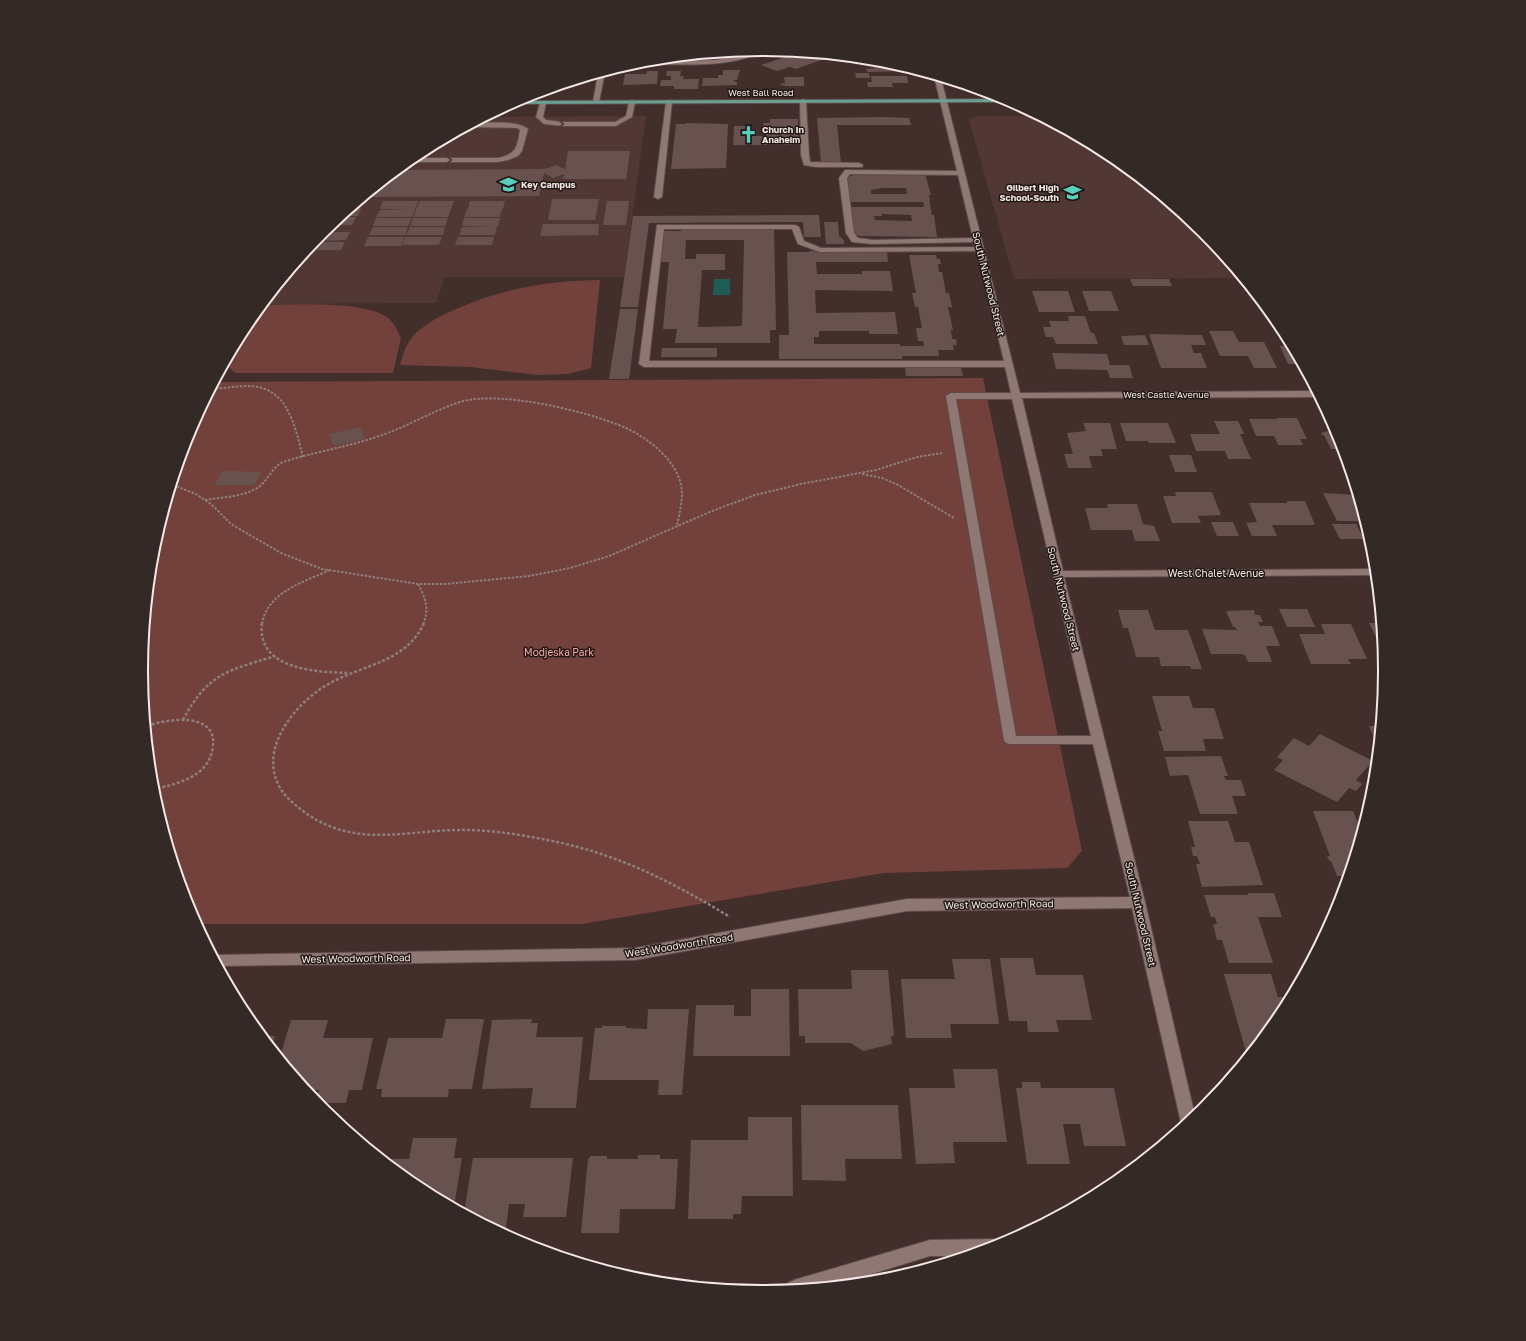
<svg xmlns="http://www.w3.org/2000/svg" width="1526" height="1341" font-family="'Golos Text',sans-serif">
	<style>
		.built { fill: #523834 }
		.green { fill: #72413c }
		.water { fill: #1c5d54 }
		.building { fill: #68524f; fill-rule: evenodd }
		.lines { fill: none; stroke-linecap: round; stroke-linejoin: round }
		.minor-casing { stroke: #5d4c4a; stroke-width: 2 }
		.major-casing { stroke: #5d4c4a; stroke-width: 2 }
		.path-far1 { stroke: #8f7e7c; stroke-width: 2; stroke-dasharray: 2.5 1.5; stroke-linecap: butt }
		.path { stroke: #8f7e7c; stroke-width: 2.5; stroke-dasharray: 3 2; stroke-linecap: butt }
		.minor { fill: #8f7773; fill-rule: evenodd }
		.major { fill: #6b9f94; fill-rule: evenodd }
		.oneway { stroke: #483a37 }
		.labels { text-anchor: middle; stroke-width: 3; stroke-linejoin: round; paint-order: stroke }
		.far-street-label { font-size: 9px; fill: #f5e8e6; stroke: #221917 }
		.far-poi-label { font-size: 9px; font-weight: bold; fill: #f5e8e6; stroke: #221917; text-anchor: start }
		.street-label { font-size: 10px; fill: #f5e8e6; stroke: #221917 }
		.park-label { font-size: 10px; fill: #f4a9a0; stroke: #221917 }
		.rim { fill: none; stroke: #f5e8e6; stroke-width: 2 }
	</style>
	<rect width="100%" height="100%" fill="#422e2b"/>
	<!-- built -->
	<g class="built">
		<polygon points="646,116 624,277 445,277 436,303 264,304 324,231 418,154 487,117"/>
		<polygon points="976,116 1037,116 1108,154 1203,231 1241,278 1014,279 969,120"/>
	</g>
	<!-- green -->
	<g class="green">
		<path d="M600,280L591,368L568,374L538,375L470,367L400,365C403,354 406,344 414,335C427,322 444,314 461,307C509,287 548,281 600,280Z"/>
		<path d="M263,305C290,305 375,299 392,322C396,326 398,333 401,338L393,373H235L228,366Z"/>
		<polygon points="983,378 1082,851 1067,868 884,873 582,924 197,924 189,908 153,792 142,670 153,549 189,432 216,382"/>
	</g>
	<!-- water -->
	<polygon class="water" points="714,279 730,279 730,295 713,295"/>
	<!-- building -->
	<g class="building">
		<polygon points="794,54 805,57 813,54 832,56 796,69 790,67 777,71 761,65"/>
		<polygon points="853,59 867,59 868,64 854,64"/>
		<polygon points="876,61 884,61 889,62 890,65 905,67 906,71 867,72 866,69 874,68 877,65"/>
		<polygon points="723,70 740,70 737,80 733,80 735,82 737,82 737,85 702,86 703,78 718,78 718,75 723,75"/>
		<polygon points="647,71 658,71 657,84 623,85 625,74 646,74"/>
		<polygon points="667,71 681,71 680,76 684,76 683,79 699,79 698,89 674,89 674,86 660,86 661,80 671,80 671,76 666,76"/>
		<polygon points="855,73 869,73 870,78 856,78"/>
		<polygon points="871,76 907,76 908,83 892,83 893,87 868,87 867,82 872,82"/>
		<polygon points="784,77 804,77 804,86 785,86 779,84 785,83"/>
		<polygon points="886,117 909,118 911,125 837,125 841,163 821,163 817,118"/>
		<polygon points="770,119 798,119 799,145 733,145 734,126 752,126 752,129 757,129 757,136 766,136 766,134 763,134 763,123 770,123"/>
		<polygon points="686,123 728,124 726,168 671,169 676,124 685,124"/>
		<polygon points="568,151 630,151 626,179 563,179 564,174 553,178 544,173 539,196 365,197 398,170 545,169 556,165 565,169"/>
		<path d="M925,174L931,195H929L930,204L932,215H934L937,237L860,236L852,233L849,207H923L924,205L923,202H849L847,178L853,175ZM883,188H906L907,194H871V190ZM882,214L911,215L912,221L875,220L874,216H882Z"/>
		<polygon points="362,199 364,199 361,207 353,207"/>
		<polygon points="552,199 599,199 595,220 548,220"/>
		<polygon points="383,201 418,201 415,209 380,209"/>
		<polygon points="420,201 454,201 451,209 416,209"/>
		<polygon points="470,201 505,201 503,209 468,209"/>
		<polygon points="607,201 629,201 626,225 603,225"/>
		<polygon points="351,208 361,208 358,216 342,216"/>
		<polygon points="415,209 412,217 376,217 380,210"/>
		<polygon points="416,209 451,209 448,217 413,217"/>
		<polygon points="467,209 502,209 500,217 464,217"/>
		<polygon points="819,215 821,237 804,237 803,222 649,223 638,307 620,307 633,216"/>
		<polygon points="340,217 356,217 352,225 330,225"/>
		<polygon points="376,218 412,218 408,226 373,226"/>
		<polygon points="413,218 448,218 445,226 410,226"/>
		<polygon points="464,218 500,218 498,226 462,226"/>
		<polygon points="824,222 838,222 839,236 844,240 844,244 826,244"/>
		<polygon points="543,224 599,224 598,235 540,236"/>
		<polygon points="497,226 495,235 459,235 462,227"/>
		<polygon points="373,227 408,227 405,235 369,235"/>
		<polygon points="410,227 445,227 443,235 406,235"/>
		<path d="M681,229H774L776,330H770V343H675L677,329H663L669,262H660L663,231H681ZM686,240H744L742,326L698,327L702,270H725V254H696V259H685Z"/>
		<polygon points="322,232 350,232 346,240 316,241"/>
		<polygon points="368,237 404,237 401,246 364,246"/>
		<polygon points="405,237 442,237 439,245 402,245"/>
		<polygon points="458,237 494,237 492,245 455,245"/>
		<polygon points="314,242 345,242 341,250 308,250"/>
		<polygon points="809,251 887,251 888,262 816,262 817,274 862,274 862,271 890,271 893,291 815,290 816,313 895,312 898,334 869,334 869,331 819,331 819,337 814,337 814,344 900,344 900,346 924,346 923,341 918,341 916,328 922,328 918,307 915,307 912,293 916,293 909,255 936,255 937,259 940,259 941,264 938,264 939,272 942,272 946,293 949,293 952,307 948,307 953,330 951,330 952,339 956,339 957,345 953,345 954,350 938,350 939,356 902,356 902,359 779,359 779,335 789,335 787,252 809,252"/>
		<polygon points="1130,279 1169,279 1172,286 1133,286"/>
		<polygon points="1032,291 1068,291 1075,312 1039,312"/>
		<polygon points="1082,291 1111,291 1119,311 1089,311"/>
		<polygon points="620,309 638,309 629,379 609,379"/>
		<polygon points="1068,316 1085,316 1091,333 1094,333 1098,344 1056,344 1053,337 1046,337 1043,327 1051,327 1049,321 1069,321"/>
		<polygon points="1209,331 1233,331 1239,342 1264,342 1277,368 1254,368 1248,356 1220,356"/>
		<polygon points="1149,334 1202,335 1206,345 1191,345 1194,353 1201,353 1207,368 1161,368"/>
		<polygon points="1145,335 1149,345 1124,345 1121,336"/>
		<polygon points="1280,346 1291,346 1300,364 1288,364"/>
		<polygon points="662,348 717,348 717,357 661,357"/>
		<polygon points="1052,353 1107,354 1110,365 1129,365 1133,378 1110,378 1107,370 1056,369"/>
		<polygon points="905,367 961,367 963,376 906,376"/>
		<polygon points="1277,418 1297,418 1307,439 1300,439 1303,445 1278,445 1274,436 1256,436 1249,419 1277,419"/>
		<polygon points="1214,421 1238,421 1244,434 1240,434 1251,459 1228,459 1225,451 1196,451 1190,434 1220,434"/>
		<polygon points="1083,423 1110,423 1117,449 1101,449 1103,456 1089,456 1092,468 1068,468 1064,454 1073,454 1067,433 1086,431"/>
		<polygon points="1120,423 1168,423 1176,443 1149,443 1148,441 1126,441"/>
		<polygon points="360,427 365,439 334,446 329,434"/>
		<polygon points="1328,431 1337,433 1342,449 1331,449 1324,435 1322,435 1321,433"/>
		<polygon points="1169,455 1191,455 1197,472 1175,472"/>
		<polygon points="222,471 261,472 254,485 215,485"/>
		<polygon points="1175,492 1212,492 1221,515 1198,516 1201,523 1172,523 1163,496 1176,496"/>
		<polygon points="1323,493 1356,495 1364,521 1337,521"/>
		<polygon points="1287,501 1305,501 1315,525 1272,525 1277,536 1252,536 1246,523 1257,522 1249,503 1287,503"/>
		<polygon points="1107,504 1137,504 1143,524 1154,526 1160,541 1135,541 1132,530 1091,530 1085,508 1108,508"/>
		<polygon points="1211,522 1233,522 1239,536 1217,536"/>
		<polygon points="1332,524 1356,524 1364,539 1340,539"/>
		<polygon points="1279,609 1307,609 1315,627 1287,627"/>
		<polygon points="1118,610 1148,610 1155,630 1188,630 1202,669 1191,669 1190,666 1161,666 1159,657 1136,657 1128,628 1123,628"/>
		<polygon points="1254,610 1255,615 1260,615 1263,622 1258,622 1260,626 1272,626 1280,646 1266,646 1272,662 1248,662 1245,655 1240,654 1211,654 1202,629 1237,630 1235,627 1233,627 1226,611"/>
		<polygon points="1369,623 1380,623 1382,650"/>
		<polygon points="1321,624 1351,624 1367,659 1348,659 1351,664 1311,664 1299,634 1325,634"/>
		<polygon points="1152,696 1189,696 1193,708 1214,708 1224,739 1203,739 1206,751 1164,751 1158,731 1162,731"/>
		<polygon points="1369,726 1379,726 1377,745"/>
		<polygon points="1320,734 1373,761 1356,780 1362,784 1356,791 1349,788 1337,802 1274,770 1283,760 1277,757 1294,738 1309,746"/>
		<polygon points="1221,756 1228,776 1224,776 1226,780 1241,780 1246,796 1232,796 1238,814 1200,814 1188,775 1170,776 1165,757"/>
		<polygon points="1313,811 1353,811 1361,830 1347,876 1337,876 1331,861 1329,861 1327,856 1330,856"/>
		<polygon points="1188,821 1228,821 1235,842 1249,842 1263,885 1202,887 1196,864 1200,864 1197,856 1193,856 1191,847 1195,847"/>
		<polygon points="1248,893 1274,893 1282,917 1258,917 1273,963 1229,963 1222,940 1217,940 1213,924 1217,924 1215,917 1211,917 1204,895 1248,895"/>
		<polygon points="1000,958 1033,958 1036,975 1083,975 1092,1020 1056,1020 1059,1032 1028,1032 1027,1021 1009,1021"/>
		<polygon points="952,959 990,959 999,1024 950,1024 952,1038 906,1038 901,979 955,979"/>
		<polygon points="851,970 888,970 894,1036 891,1036 892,1044 863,1051 851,1043 805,1043 805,1036 799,1036 798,989 852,989"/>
		<polygon points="1224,974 1271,974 1278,997 1290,997 1280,1016 1250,1052 1246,1052"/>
		<polygon points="751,989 789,989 790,1056 693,1056 696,1005 734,1005 734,1016 751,1016"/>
		<polygon points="648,1009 689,1009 682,1095 658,1095 659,1080 589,1080 595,1028 602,1028 602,1026 626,1026 626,1028 647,1029"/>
		<polygon points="446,1019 484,1019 472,1089 449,1089 448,1097 381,1097 382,1089 376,1089 388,1038 442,1038"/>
		<polygon points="532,1019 531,1023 538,1023 536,1037 583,1037 576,1108 530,1108 533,1088 482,1089 492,1020"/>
		<polygon points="291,1020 328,1020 323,1038 373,1038 362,1090 349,1090 346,1103 318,1103 316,1101 319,1090 307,1090 280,1057"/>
		<polygon points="263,1036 275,1036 272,1047"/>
		<polygon points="953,1069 997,1069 1007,1142 953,1142 955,1163 916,1164 909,1088 955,1088"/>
		<polygon points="1022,1082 1040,1082 1041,1088 1114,1088 1126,1146 1084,1146 1080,1124 1063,1124 1070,1164 1027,1164 1016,1088 1022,1088"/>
		<polygon points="801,1105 898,1105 902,1159 845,1159 846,1181 802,1180"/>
		<polygon points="748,1117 792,1117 793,1196 742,1196 741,1214 733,1214 733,1219 688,1219 691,1140 748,1140"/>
		<polygon points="413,1138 457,1138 454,1158 462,1158 454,1207 418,1187 383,1159 409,1159"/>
		<polygon points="638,1155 660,1155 660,1159 678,1159 675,1209 620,1209 619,1233 581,1233 588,1159 589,1159 590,1156 607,1156 607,1159 638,1159"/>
		<polygon points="473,1158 573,1158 566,1217 523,1217 525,1204 509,1204 505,1234 464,1212"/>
	</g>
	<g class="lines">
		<defs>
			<g id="minor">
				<path d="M763,49C742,67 687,65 660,64C652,64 642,66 635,63C657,56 691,62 715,60C732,58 747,51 763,49Z"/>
				<polygon points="605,72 599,102 594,103 593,102 598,74"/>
				<path d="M934,76L941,78L1020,393L1315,391L1318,397L1022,398L1063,571L1374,569L1375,575L1064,577L1145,902L1195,1116L1182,1127L1132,908L907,911L635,960L220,966L214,955L635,948L907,899L1130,897L1093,744H1010L1006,743L1004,740L946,396L951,393H1011L1005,367H644L639,364L657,225H795L799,227L804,241L821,248L975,247L974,242L873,244L852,242L846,233L839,178L845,170L957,171ZM850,174L958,175L973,238L873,240L858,238L854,233L847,178ZM664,229H792L798,244L820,252L977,251L1004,361H649ZM956,399H1012L1091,736H1016Z"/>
				<polygon points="803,99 806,101 809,155 810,162 859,163 863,165 862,167 816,167 804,165 801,155 800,101"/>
				<polygon points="632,100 635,102 632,117 616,126 562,126 544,124 536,117 540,103 543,101 546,103 543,117 546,120 562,122 615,122 626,116 629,102"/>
				<polygon points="669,100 672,102 662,197 658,199 654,197 666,102"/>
				<path d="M475,123C489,123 518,120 528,129L522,151L518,156L508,160L498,162H408L413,158H498C517,154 517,147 520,130L517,128L469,127Z"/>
				<polygon points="993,1239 999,1241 1001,1245 964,1256 930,1256 836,1285 785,1289 788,1283 794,1280 930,1240"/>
			</g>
			<polygon id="major" points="1006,99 1012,102 510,104 517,101"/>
		</defs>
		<!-- minor casing -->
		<use href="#minor" class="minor-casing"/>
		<!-- major casing -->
		<use href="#major" class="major-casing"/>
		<!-- path-far1 -->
		<g class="path-far1">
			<path d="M212,389C229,388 249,383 265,389C290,398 297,434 303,457"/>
			<polyline points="862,474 882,478 898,485 954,518"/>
			<polyline points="173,485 196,494 211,504 231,524 281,553 322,569 418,584 445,584 529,576 570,568 609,556 712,511 755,495 801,484 876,470 917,457 942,453"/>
			<path d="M205,500C223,497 245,497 260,486C268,480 273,466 283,462C314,452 348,447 379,436C407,427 432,411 460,402C500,390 587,411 626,428C648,438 676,460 681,485C684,499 679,513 677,527"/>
			<path d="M418,584C425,597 430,609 423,624"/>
			<path d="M262,624C267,592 304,582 330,570"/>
		</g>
		<!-- path -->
		<g class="path">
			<path d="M262,623C256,670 317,672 349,673"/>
			<path d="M424,623C408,659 370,664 338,679C313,691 291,711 279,737C270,756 271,778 285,795C291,802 299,808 307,814C359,850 413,828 470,830C499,831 529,836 557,842C622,856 674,883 730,917"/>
			<path d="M183,720C208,673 227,671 275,656"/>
			<path d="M147,726C166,719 217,711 213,746C212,756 207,766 199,772C186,782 169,786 153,789"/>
		</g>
		<!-- minor -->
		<use href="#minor" class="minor"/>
		<!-- major -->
		<use href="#major" class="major"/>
	</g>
	<!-- one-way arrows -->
	<defs><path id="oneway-chevron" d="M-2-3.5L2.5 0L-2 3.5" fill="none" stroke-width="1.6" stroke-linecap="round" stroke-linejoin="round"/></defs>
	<g class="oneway">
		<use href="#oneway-chevron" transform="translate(561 124) rotate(4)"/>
		<use href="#oneway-chevron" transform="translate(449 160)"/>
	</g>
	<!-- icons -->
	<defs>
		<symbol id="church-bare" viewBox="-9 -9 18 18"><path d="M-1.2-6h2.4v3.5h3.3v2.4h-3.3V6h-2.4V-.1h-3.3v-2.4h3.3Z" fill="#5acebd" stroke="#221917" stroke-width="2.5" paint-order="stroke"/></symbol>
		<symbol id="school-bare" viewBox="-9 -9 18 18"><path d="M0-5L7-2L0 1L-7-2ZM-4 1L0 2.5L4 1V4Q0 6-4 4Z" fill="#5acebd" stroke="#221917" stroke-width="2.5" paint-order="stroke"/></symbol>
	</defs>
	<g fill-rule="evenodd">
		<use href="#church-bare" x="736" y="122" width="25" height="25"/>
		<use href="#school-bare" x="496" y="172" width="25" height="25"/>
		<use href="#school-bare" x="1060" y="180" width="25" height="25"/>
	</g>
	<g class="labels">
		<!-- far-street labels -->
		<g class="far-street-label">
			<text x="761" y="96">West Ball Road</text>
			<text x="1166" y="398">West Castle Avenue</text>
		</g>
		<!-- far-poi labels -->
		<g class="far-poi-label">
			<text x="762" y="133">Church In<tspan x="762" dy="10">Anaheim</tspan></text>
			<text x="521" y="188">Key Campus</text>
			<text x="1059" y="191" text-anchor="end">Gilbert High<tspan x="1059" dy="10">School-South</tspan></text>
		</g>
		<!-- street labels -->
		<g class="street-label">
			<text transform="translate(989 284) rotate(76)" y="4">South Nutwood Street</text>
			<text x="1216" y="577">West Chalet Avenue</text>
			<text transform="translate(1064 599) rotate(76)" y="4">South Nutwood Street</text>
			<text transform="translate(999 904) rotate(-1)" y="4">West Woodworth Road</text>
			<text transform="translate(1141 914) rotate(77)" y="4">South Nutwood Street</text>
			<text transform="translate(679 945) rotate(-9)" y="4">West Woodworth Road</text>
			<text transform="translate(356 958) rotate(-1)" y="4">West Woodworth Road</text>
		</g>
		<!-- park labels -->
		<g class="park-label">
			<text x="559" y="656">Modjeska Park</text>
		</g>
	</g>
	<!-- crop -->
	<path d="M0 0H1526V1341H0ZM762 56H764A614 614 0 0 1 1378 670V671A614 614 0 0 1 764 1285H762A614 614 0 0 1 148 671V670A614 614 0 0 1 762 56Z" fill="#332a28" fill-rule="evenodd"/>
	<path class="rim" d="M762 56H764A614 614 0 0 1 1378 670V671A614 614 0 0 1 764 1285H762A614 614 0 0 1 148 671V670A614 614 0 0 1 762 56Z"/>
</svg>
